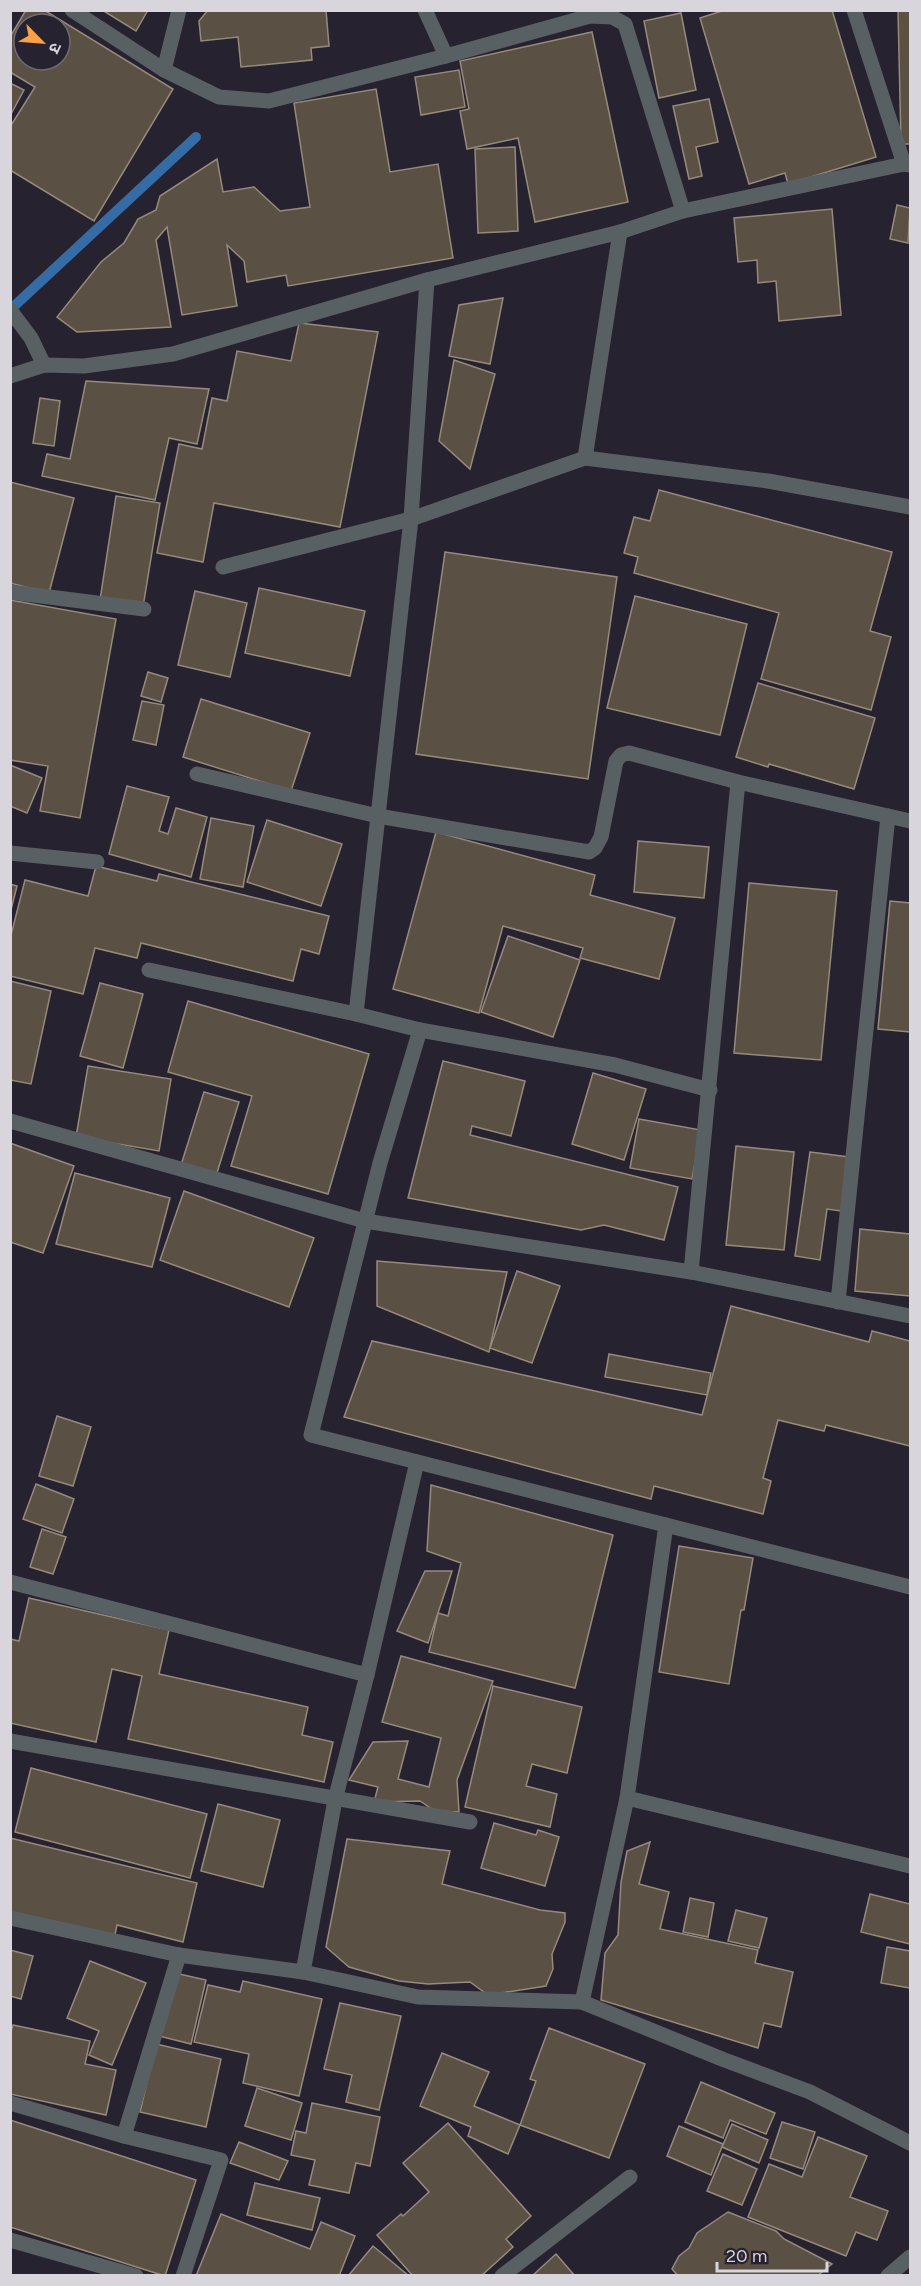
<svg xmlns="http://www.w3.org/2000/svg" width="921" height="2286" font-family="Figtree,'Noto Sans Devanagari',sans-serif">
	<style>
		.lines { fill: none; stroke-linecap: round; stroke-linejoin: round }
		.stream { stroke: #356ca6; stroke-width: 10 }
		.building { fill: #5a5043; stroke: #968a7d; stroke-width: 1.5; fill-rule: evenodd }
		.minor { stroke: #596064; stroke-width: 15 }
	</style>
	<rect width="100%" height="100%" fill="#27222f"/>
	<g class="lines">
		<!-- stream -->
		<polyline class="stream" points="10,310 196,137"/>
	</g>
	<!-- building -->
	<g class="building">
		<path d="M26,10H44L173,89L94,221L10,170V127L35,87L10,72V37ZM24,24H60V60H24Z"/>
		<polygon points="102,10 148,10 136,31"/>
		<polygon points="208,10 326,10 329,46 311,48 312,60 241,67 238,37 201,41 199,21"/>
		<polygon points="725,10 832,10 876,157 788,184 785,173 749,184 700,18"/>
		<polygon points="898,10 910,10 910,144 901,144"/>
		<polygon points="681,13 696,90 659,98 644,21"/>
		<polygon points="592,32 628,202 535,222 518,138 467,149 460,111 469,109 460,61"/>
		<polygon points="459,70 465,107 421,115 415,77"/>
		<polygon points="10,83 24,90 10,116"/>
		<polygon points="376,89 390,172 438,164 453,258 288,286 286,275 247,282 244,261 227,245 237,306 182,315 167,227 156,240 171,327 77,332 57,317 101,262 124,243 138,219 156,210 160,196 217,159 223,192 254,187 280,211 310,207 294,103"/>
		<polygon points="709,99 718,142 696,147 702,176 689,179 673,106"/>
		<polygon points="515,147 518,231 478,233 475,149"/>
		<polygon points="897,205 910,208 908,243 890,239"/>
		<polygon points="832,209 841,315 779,321 776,281 758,283 757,260 738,262 734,218"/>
		<polygon points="503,298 490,364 449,356 459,305"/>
		<polygon points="299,323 378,332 340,527 214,503 203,562 157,553 179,444 202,449 212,398 227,401 237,351 291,361"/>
		<polygon points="454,360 495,374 470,469 439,441"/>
		<polygon points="86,381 209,389 197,444 169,438 155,500 42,476 47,454 70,459"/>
		<polygon points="40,398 60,401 54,446 33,443"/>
		<polygon points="10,482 74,498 49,593 10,583"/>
		<polygon points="659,490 892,552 870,631 891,637 871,710 761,679 779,613 634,573 638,557 624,553 634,517 650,521"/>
		<polygon points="116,496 160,503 143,607 100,600"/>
		<polygon points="445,552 617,577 588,779 416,754"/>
		<polygon points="259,588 365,611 350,676 245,653"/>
		<polygon points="195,591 247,603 230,677 178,665"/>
		<polygon points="635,596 747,624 720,735 607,708"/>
		<polygon points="10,600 116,619 80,818 40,811 48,766 10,760"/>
		<polygon points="148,672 168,678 161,702 141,696"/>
		<polygon points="758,683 875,718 854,789 769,764 768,767 736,757"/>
		<polygon points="201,699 310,733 291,791 183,757"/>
		<polygon points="142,701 164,705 156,745 133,740"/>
		<polygon points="10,765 42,778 27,813 10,806"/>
		<polygon points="127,786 169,797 159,831 168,834 176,808 207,817 191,877 109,854"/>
		<polygon points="211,818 254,826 243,887 200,879"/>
		<polygon points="267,820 342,844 321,906 247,882"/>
		<polygon points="436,832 595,875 590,895 675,918 659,979 580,958 583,948 503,926 479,1013 393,989"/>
		<polygon points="638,841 709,847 704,898 634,892"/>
		<polygon points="96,866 157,881 159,874 329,916 319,954 301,949 293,981 141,943 137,958 95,948 83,994 10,976 10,939 25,880 88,896"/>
		<polygon points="749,883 837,891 821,1060 734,1053"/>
		<polygon points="10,884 17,886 10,914"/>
		<polygon points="890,901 910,903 910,1032 878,1029"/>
		<polygon points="508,936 580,960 553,1037 481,1012"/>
		<polygon points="10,981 51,991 31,1084 10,1080"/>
		<polygon points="100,983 143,994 123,1068 80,1056"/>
		<polygon points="188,1001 369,1054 328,1194 231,1166 252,1096 168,1072"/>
		<polygon points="443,1061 525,1081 511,1136 472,1126 470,1135 678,1187 664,1240 604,1225 581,1230 408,1198"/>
		<polygon points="88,1066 171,1079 159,1151 76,1137"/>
		<polygon points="593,1073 646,1089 624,1160 572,1144"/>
		<polygon points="204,1092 239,1102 216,1176 181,1165"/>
		<polygon points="639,1119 701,1130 692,1179 630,1168"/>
		<polygon points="10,1143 74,1166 43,1253 10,1242"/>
		<polygon points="736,1146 794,1152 784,1250 726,1245"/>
		<polygon points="810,1152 849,1157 841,1211 827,1209 820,1260 795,1256"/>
		<polygon points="75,1173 170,1198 152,1267 56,1244"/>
		<polygon points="184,1191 314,1238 289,1307 160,1260"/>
		<polygon points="860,1229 910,1234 910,1296 855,1291"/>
		<polygon points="377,1261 507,1272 489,1352 377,1306"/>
		<polygon points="517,1271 560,1286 532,1363 490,1348"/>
		<polygon points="731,1306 869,1342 872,1331 910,1341 910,1446 826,1425 824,1431 778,1420 763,1478 771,1481 763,1514 654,1486 651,1499 344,1417 372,1341 702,1415"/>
		<polygon points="609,1354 711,1373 707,1395 605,1377"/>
		<polygon points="57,1416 91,1427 73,1486 39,1476"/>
		<polygon points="36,1484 74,1499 62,1533 23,1519"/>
		<polygon points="431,1485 613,1535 575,1688 429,1652 438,1613 448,1616 461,1563 427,1551"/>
		<polygon points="42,1529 66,1537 53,1574 30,1567"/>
		<polygon points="679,1546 753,1558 744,1610 741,1610 729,1684 659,1672"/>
		<polygon points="425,1571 452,1571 428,1643 397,1631"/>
		<polygon points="29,1598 169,1630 159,1674 308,1707 302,1735 333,1742 324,1782 128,1739 142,1676 112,1669 96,1742 10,1723 10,1639 19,1641"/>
		<polygon points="401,1656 493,1681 457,1780 459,1812 435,1811 420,1801 374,1802 378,1787 349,1780 373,1742 408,1741 398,1779 429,1787 441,1738 382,1722"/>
		<polygon points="493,1686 582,1707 567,1773 532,1764 526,1786 557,1794 550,1827 465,1807"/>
		<polygon points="31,1768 207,1814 190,1878 15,1832"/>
		<polygon points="218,1804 280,1820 263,1887 201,1871"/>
		<polygon points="494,1823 536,1835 538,1830 559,1837 545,1886 481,1868"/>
		<polygon points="10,1838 197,1883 183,1942 117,1925 113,1944 10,1923"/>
		<polygon points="347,1839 450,1851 442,1884 540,1910 565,1913 565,1922 552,1954 553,1969 546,1986 488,1995 470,1982 428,1984 399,1981 349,1967 326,1947"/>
		<polygon points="650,1842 639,1884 669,1892 660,1929 758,1950 755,1963 793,1972 781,2027 764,2023 758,2048 601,2000 605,1953 618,1935 621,1882 627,1851"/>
		<polygon points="870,1894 910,1904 910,1944 861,1932"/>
		<polygon points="690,1898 714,1903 708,1937 683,1932"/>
		<polygon points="736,1910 767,1918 759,1948 728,1941"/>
		<polygon points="887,1947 910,1951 910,1988 881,1983"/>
		<polygon points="10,1950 33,1956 21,1999 10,1996"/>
		<polygon points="90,1961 146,1983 112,2065 89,2055 99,2031 67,2018"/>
		<polygon points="175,1973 206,1980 191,2044 159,2036"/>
		<polygon points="243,1981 322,1999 299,2096 243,2083 249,2054 194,2042 208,1985 240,1992"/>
		<polygon points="340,2003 401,2016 379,2110 346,2102 352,2075 324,2069"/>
		<polygon points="13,2025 90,2041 85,2064 116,2070 106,2115 10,2094 10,2035"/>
		<polygon points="549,2028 645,2064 609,2158 520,2125 536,2081 530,2079"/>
		<polygon points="156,2044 221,2059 206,2127 140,2112"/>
		<polygon points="442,2053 489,2072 474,2106 520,2125 508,2154 468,2136 471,2127 420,2106"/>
		<polygon points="701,2082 775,2113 766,2134 730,2120 723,2138 685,2122"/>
		<polygon points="257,2088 302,2103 291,2140 245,2126"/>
		<polygon points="312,2103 380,2117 370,2166 356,2163 349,2193 309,2185 315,2160 291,2155 296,2131 306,2133"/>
		<polygon points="10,2120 196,2180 165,2276 10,2227"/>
		<polygon points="782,2122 815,2132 803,2169 770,2158"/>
		<polygon points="448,2123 531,2216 506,2239 513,2247 481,2276 413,2276 377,2235 401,2214 403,2216 429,2192 403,2163"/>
		<polygon points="732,2124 768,2140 759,2163 722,2147"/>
		<polygon points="679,2126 723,2144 711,2175 667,2156"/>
		<polygon points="818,2137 867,2156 850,2197 888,2211 877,2240 856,2232 846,2256 748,2217 769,2164 802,2177"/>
		<polygon points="239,2142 288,2161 279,2180 230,2163"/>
		<polygon points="723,2154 757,2169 742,2205 707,2191"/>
		<polygon points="255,2183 320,2198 312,2230 247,2215"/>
		<polygon points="728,2212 776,2231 784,2239 832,2264 817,2276 678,2276 672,2269 679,2256 689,2248 697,2233"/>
		<polygon points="221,2214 310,2249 321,2222 355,2236 339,2276 196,2276"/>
		<polygon points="373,2246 409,2276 348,2276"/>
		<polygon points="556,2254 575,2276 532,2276"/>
	</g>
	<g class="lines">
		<!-- minor -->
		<g class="minor">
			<polyline points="72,10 164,70 219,97 269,101 446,56 590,16 612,17 625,24 683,211"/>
			<polyline points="425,10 446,56"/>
			<polyline points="854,10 904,164"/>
			<polyline points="164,70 179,10"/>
			<polyline points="427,280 411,519 356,1014 420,1030 380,1163 311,1435 910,1587"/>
			<polyline points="10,310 31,338 44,365"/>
			<polyline points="10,376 44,365 84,366 173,354 427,280 620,232 683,211 904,164 910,165"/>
			<polyline points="585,458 768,481 910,507"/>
			<polyline points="223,567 411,519 585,458 620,232"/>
			<polyline points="10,592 144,609"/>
			<polyline points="197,774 378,816 589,852 595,848 601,837 616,761 621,755 629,753 738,782 910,821"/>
			<polyline points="10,853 97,862"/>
			<polyline points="149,970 356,1014"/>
			<polyline points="420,1030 615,1065 710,1090"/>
			<polyline points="10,1121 365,1221 691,1272 910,1316"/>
			<polyline points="691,1272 738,782"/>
			<polyline points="838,1302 888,816"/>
			<polyline points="666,1525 627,1798 910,1866"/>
			<polyline points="10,1582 367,1675"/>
			<polyline points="10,1741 470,1822"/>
			<polyline points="627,1798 582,2002 722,2059 810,2092 910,2143"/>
			<polyline points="10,1918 179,1955"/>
			<polyline points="303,1972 418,1997 582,2002"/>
			<polyline points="10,2103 124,2136 221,2160 183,2276"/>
			<polyline points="124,2136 179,1955 303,1972 335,1800 367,1675 417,1462"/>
			<polyline points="10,2240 136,2276"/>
			<polyline points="502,2276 630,2177"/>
			<polyline points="888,2276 910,2257"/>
		</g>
	</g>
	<!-- border -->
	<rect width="921" height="2286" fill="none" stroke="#d8d5dd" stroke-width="24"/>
	<!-- north arrow -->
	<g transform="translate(42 42) rotate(115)"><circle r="28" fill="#27222f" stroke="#6e6a75" stroke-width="1.5"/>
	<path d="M0-4.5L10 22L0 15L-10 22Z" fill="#f7a149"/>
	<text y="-9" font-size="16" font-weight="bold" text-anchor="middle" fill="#d8d5dd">उ</text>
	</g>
	<!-- scale -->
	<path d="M717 2262v9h110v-9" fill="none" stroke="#d8d5dd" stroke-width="3"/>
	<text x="726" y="2262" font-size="18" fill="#d8d5dd" stroke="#27222f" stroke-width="4.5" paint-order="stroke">20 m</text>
</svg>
